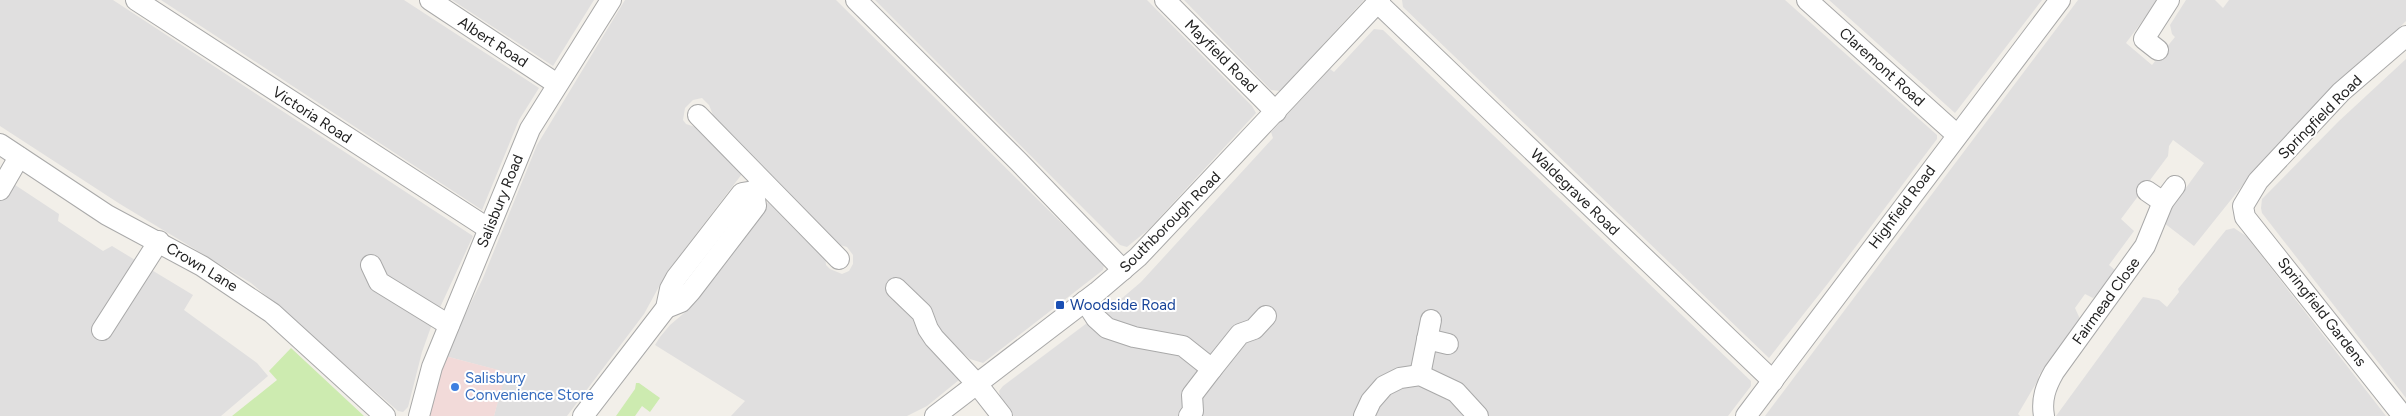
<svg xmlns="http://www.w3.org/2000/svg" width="2406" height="416" font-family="Figtree,sans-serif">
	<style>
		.residential { fill: #e0dfdf }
		.commercial { fill: #f2dad9 }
		.grass { fill: #cdebb0 }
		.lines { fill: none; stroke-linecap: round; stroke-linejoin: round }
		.minor-casing { stroke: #a9a9a9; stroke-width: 22 }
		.minor { stroke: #fff; stroke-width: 20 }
		.transit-dot { fill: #1a4fb4; stroke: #fff; stroke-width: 2 }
		.shop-dot { fill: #3f7fe0; stroke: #fff; stroke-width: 2 }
		.labels { text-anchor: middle; stroke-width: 4; stroke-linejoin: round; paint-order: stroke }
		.street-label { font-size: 15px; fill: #222; stroke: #fff }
		.transit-label { font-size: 15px; fill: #164399; stroke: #fff; text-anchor: start }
		.shop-label { font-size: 15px; fill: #366cbe; stroke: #fff; text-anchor: start }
	</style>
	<rect width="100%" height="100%" fill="#f2efe9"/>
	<!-- residential -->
	<g class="residential">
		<polygon points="0,0 113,0 473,236 431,327 422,352 408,407 403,412 398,411 251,283 120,204 0,126"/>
		<polygon points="161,0 404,0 539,88 519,120 482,210"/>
		<polygon points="452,0 594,0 553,66"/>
		<polygon points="625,0 836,0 1104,265 1103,270 983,363 970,359 957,348 948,360 957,369 959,380 927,406 907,416 731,416 745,401 655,345 660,337 670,325 690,308 711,281 768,202 825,257 826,265 830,269 842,274 849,271 853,264 853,255 847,247 840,245 713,115 709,105 702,98 693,100 685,108 683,120 686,124 702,129 742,174 667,272 644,314 567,416 494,416 505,372 445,356 483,278 537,145"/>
		<polygon points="875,0 1147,0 1252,106 1256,113 1149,229 1127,247 1120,245"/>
		<polygon points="1184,0 1364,0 1280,91 1271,90"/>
		<polygon points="1402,0 1785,0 1937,135 1937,139 1829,282 1769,358 1403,7"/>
		<polygon points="1829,0 2042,0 1955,113"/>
		<polygon points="2078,0 2158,0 2126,43 2152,65 2175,37 2172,34 2170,25 2186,0 2215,0 2223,8 2229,0 2406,0 2406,21 2250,176 2194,246 2164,223 2175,203 2204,163 2173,140 2169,146 2168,156 2121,219 2134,231 2109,265 2115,270 2098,294 2093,298 2085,294 2075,308 2080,319 2039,375 2038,380 2018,414 2020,416 1765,416"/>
		<polygon points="1374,29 1383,30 1751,381 1751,386 1728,416 1014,416 1007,410 1000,396 999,391 1003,386 1091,320 1119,322 1106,314 1107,311 1141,282 1273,138 1271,132 1330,69 1334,72"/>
		<polygon points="2406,59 2406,398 2262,213 2261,208 2262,199 2339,121"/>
		<polygon points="0,175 59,214 58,221 103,251 112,246 193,295 184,310 257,363 268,376 221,416 0,416"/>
		<polygon points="2234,228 2246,236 2386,416 2056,416 2143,297 2159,300 2167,307 2179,292 2178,289 2226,230"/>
	</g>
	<!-- commercial -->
	<polygon class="commercial" points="445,356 506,372 494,416 429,416"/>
	<!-- grass -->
	<g class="grass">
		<polygon points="291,348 364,416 232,416 277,380 269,371"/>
		<polygon points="636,383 639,383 660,398 650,412 642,406 635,416 616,416 635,389"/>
	</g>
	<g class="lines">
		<defs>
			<g id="minor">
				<polyline points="136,0 489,229"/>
				<polyline points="430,0 557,84"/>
				<polyline points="856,0 1019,162 1123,270"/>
				<polyline points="1165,0 1276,112"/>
				<polyline points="1807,0 1957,135"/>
				<polyline points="1378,3 1773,381"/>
				<polyline points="2158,50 2144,39 2169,0"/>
				<polyline points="698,115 839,259"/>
				<polyline points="0,144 107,215 202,266 272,313 385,416"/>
				<polyline points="0,190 19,157"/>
				<polyline points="2147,191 2163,202"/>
				<polyline points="371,265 379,282 449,325"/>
				<polyline points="896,288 922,313 928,329 934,338 977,384 1002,416"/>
				<polyline points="1085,301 1096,318 1107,328 1134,337 1183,346 1212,369 1240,334 1254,329 1266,316"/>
				<polyline points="666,308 681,302 691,291 756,206 754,191"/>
				<polyline points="102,330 159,241"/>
				<polyline points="1427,339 1448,344"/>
				<polyline points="1420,375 1431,320"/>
				<polyline points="419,416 432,367 530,129 611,0"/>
				<polyline points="583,416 666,308 670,289 676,278 742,193 754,191 762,181"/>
				<polyline points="935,416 1097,292 1138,257 1380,0"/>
				<polyline points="1189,416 1193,411 1192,395 1212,369"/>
				<polyline points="1364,416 1371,401 1384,386 1400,378 1420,375 1456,392 1478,416"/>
				<polyline points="1746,416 2060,0"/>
				<path d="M2044,416C2041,399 2046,386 2054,372L2145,246L2163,202L2175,186"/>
				<polyline points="2403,416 2245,217 2243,206 2258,181 2341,92 2406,36"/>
			</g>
		</defs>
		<!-- minor casing -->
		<use href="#minor" class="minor-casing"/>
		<!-- minor -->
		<use href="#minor" class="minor"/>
	</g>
	<!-- markers -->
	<rect class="transit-dot" x="1055" y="300" width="10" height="10" rx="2.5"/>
	<circle class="shop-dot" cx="455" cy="387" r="5"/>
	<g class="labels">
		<!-- street labels -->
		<g class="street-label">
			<text transform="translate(493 42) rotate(33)" y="5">Albert Road</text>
			<text transform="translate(1221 56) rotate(45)" y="5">Mayfield Road</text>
			<text transform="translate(1882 67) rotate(42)" y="5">Claremont Road</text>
			<text transform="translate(312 115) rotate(33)" y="5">Victoria Road</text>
			<text transform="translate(2320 117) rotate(-45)" y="5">Springfield Road</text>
			<text transform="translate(1575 192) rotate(44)" y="5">Waldegrave Road</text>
			<text transform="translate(500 201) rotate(-68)" y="5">Salisbury Road</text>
			<text transform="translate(1902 207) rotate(-53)" y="5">Highfield Road</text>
			<text transform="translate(1170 222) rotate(-45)" y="5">Southborough Road</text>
			<text transform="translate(202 267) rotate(31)" y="5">Crown Lane</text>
			<text transform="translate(2106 301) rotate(-54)" y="5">Fairmead Close</text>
			<text transform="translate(2322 312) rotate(52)" y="5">Springfield Gardens</text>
		</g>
		<!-- transit labels -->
		<g class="transit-label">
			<text x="1070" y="310">Woodside Road</text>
		</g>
		<!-- shop labels -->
		<g class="shop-label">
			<text x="465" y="383">Salisbury<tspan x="465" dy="17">Convenience Store</tspan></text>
		</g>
	</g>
</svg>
